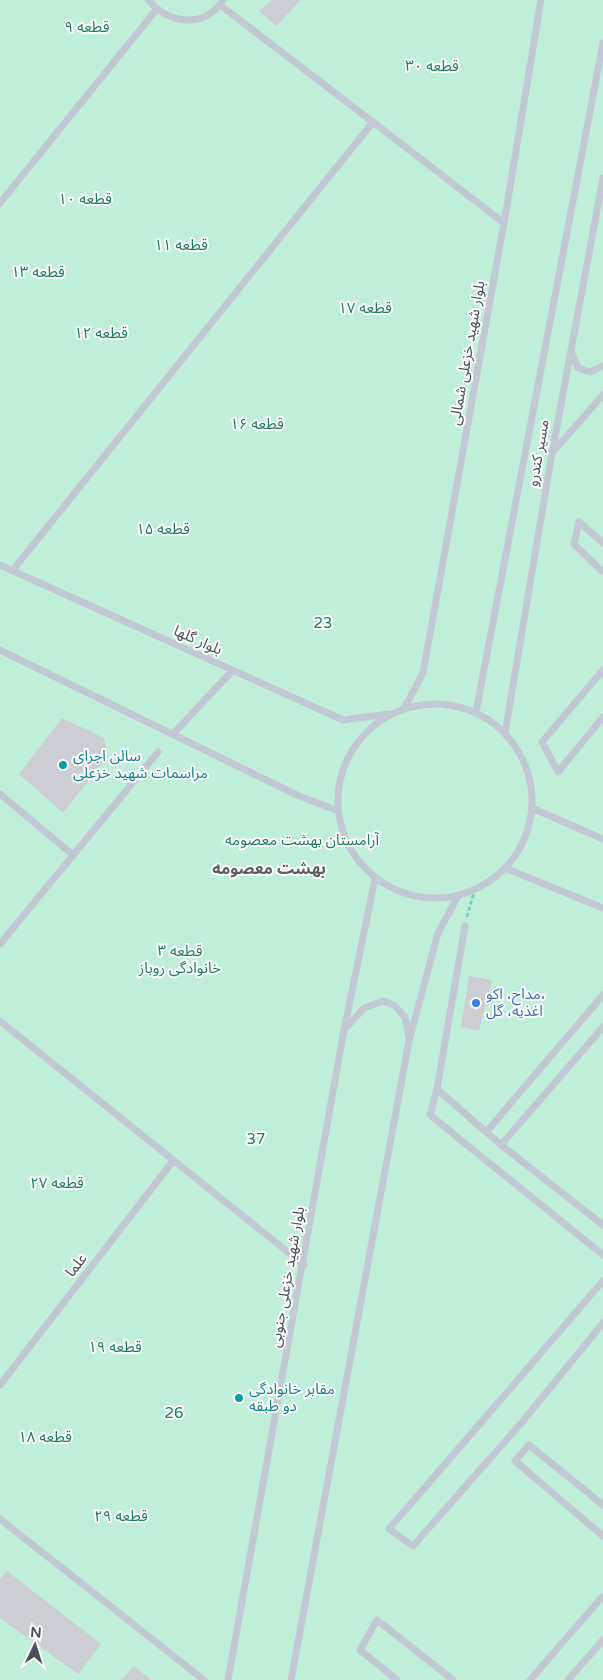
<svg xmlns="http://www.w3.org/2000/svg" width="603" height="1680" font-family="'Varela Round','Noto Sans Arabic',sans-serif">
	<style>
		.green { fill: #bfeed9 }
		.building { fill: #ccced4 }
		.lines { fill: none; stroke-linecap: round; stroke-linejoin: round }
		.path { stroke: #78ccaf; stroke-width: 2.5; stroke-dasharray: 4 2.5; stroke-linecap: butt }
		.service { stroke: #c3c9d4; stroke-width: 7 }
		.culture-dot { fill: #0f9aa8; stroke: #fff; stroke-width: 2 }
		.shop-dot { fill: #3f7fe0; stroke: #fff; stroke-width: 2 }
		.labels { text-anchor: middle; stroke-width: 4; stroke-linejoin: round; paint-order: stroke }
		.park-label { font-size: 15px; fill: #197d5b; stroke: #fff }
		.street-label { font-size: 15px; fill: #484f5c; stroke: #fff }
		.culture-label { font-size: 15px; fill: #0d838f; stroke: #fff; text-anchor: start }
		.shop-label { font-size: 15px; fill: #366cbe; stroke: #fff; text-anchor: start }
		.neighbourhood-label { font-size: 16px; font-weight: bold; fill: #5c5e64; stroke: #fff }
	</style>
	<rect width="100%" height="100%" fill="#f2f0ef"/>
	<!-- green -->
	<rect class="green" x="0" y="0" width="603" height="1680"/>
	<!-- building -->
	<g class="building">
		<polygon points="271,0 300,0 277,26 259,11"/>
		<polygon points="62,718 104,738 108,756 63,813 19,774"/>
		<polygon points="469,976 492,980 479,1031 461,1027"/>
		<polygon points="7,1571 101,1644 78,1674 0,1618 0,1579"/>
		<polygon points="134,1666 151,1680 122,1680"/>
	</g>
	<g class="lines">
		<!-- path -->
		<polyline class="path" points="467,917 475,889"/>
		<!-- service -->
		<g class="service">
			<path d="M148,0C168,23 204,30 223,0"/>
			<polyline points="373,122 504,223"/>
			<polyline points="0,203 156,10"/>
			<polyline points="571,352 578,368 590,372 603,366"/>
			<polyline points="552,453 603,395"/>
			<polyline points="603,543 579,522 574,544 603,572"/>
			<polyline points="0,565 343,720 389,714"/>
			<polyline points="12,571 373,122 220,5"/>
			<polyline points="0,650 299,796 336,810"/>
			<polyline points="603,670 542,742 558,772 603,717"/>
			<circle cx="435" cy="801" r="97"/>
			<polyline points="405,707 423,673 504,223 541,0"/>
			<polyline points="476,712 603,43"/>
			<polyline points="174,733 232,671"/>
			<polyline points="505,733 552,453 603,178"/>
			<polyline points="0,794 73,855"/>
			<polyline points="532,808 603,839"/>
			<polyline points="505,868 603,908"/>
			<polyline points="0,944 158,752"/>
			<polyline points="0,1021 304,1265"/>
			<polyline points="344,1030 364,1008 383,1001 394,1005 405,1017 409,1038"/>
			<polyline points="437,1089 465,926"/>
			<polyline points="487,1131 603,995"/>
			<polyline points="501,1145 603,1027"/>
			<polyline points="603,1225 501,1145 437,1089 430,1115 603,1255"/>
			<polyline points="603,1281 389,1529 413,1546 523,1421 603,1323"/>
			<polyline points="0,1385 173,1161"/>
			<polyline points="603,1505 529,1445 515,1461 603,1536"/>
			<polyline points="0,1519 204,1680"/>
			<polyline points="228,1680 344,1030 375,879"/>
			<polyline points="291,1680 409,1041 438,933 458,896"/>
			<polyline points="397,1680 360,1650 377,1620 453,1680"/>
			<polyline points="530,1680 603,1596"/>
			<polyline points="568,1680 603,1640"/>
		</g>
	</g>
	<!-- markers -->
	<g class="culture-dot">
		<circle cx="63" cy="765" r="5"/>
		<circle cx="239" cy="1398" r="5"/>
	</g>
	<circle class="shop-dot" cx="476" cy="1003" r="5"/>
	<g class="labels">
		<!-- park labels -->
		<g class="park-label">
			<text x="87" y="32">قطعه ۹</text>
			<text x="432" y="71">قطعه ۳۰</text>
			<text x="85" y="204">قطعه ۱۰</text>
			<text x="181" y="250">قطعه ۱۱</text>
			<text x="38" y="277">قطعه ۱۳</text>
			<text x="365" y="313">قطعه ۱۷</text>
			<text x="101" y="338">قطعه ۱۲</text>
			<text x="257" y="429">قطعه ۱۶</text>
			<text x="163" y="534">قطعه ۱۵</text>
			<text x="323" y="628">23</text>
			<text x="302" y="845">آرامستان بهشت معصومه</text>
			<text x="180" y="956">قطعه ۳<tspan x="180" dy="17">خانوادگی روباز</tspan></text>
			<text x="256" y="1144">37</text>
			<text x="57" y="1188">قطعه ۲۷</text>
			<text x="115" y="1352">قطعه ۱۹</text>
			<text x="174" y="1418">26</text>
			<text x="45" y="1442">قطعه ۱۸</text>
			<text x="121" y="1521">قطعه ۲۹</text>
		</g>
		<!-- street labels -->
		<g class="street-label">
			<text transform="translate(467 353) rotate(-80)" y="5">بلوار شهید خزعلی شمالی</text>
			<text transform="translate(538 453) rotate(-80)" y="5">مسیر کندرو</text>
			<text transform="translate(198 640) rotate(24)" y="5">بلوار گلها</text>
			<text transform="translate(76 1265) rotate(-52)" y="5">علما</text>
			<text transform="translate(287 1277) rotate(-80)" y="5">بلوار شهید خزعلی جنوبی</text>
		</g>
		<!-- culture labels -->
		<g class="culture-label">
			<text x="73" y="761">سالن اجرای<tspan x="73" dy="17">مراسمات شهید خزعلی</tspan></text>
			<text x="249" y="1394">مقابر خانوادگی<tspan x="249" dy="17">دو طبقه</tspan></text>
		</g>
		<!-- shop labels -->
		<g class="shop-label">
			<text x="486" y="999">مداح، اکو،<tspan x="486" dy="17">اغذیه، گل</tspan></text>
		</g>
		<!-- neighbourhood labels -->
		<g class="neighbourhood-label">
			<text x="269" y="874">بهشت معصومه</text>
		</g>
	</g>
	<!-- north arrow -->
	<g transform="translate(35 1645) rotate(4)" stroke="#ffffff" stroke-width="4" paint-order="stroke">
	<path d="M0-4L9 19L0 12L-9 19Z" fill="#484f5c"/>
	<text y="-8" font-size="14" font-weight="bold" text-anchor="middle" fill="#484f5c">N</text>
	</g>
</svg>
